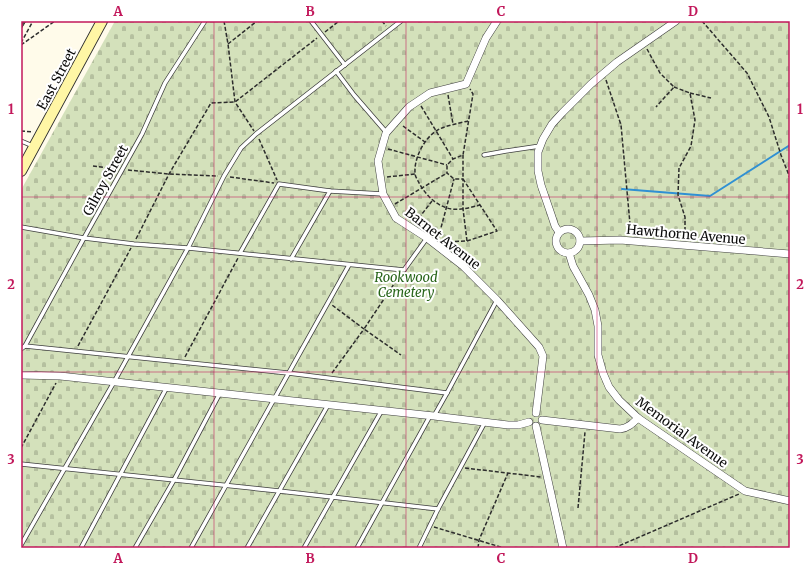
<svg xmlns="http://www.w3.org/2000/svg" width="811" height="569" font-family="Merriweather,serif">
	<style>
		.cemetery { fill: url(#cemetery-stones) }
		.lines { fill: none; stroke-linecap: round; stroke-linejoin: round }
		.stream { stroke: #3090d3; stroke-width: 2 }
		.building { fill: #544d47; stroke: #3b3632 }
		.lane-casing { stroke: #3e3e3e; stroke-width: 5 }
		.street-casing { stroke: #3e3e3e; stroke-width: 8 }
		.secondary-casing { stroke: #2d2d2d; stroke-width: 12 }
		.path { stroke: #2d2d2d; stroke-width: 1.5; stroke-dasharray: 4 2; stroke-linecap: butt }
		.lane { stroke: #fff; stroke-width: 3.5 }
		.street { stroke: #fff; stroke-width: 7 }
		.secondary { stroke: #fff6a5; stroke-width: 10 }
		.grid { fill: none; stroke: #c2185b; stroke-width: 1; stroke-opacity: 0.55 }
		.labels { text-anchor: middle; stroke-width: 4; stroke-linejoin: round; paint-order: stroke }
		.street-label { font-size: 13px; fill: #0b0b0b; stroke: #fff }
		.park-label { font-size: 13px; font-style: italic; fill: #28651a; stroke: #fff }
		.neatline { fill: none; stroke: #c2185b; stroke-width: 1.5 }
		.grid-label { font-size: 13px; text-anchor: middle; font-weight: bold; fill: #c2185b }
	</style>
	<defs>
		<pattern id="cemetery-stones" width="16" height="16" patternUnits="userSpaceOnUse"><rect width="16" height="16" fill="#d4e1bb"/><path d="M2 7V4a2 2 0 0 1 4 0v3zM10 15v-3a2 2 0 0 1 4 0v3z" fill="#b5c09f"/></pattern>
	</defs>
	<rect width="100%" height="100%" fill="#fffbea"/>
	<!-- cemetery -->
	<polygon class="cemetery" points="115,21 790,21 790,548 21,548 21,190"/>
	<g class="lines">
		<!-- stream -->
		<polyline class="stream" points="622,189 710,196 790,145"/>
	</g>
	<!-- building -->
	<polygon class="building" points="21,21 26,21 21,29"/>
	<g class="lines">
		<defs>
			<g id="lane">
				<polyline points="311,21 345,65"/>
				<polyline points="336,71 354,95 386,132"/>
				<polyline points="21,141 33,146"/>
				<polyline points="484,155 506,151 540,146"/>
				<polyline points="21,227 84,238 134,244 188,248 404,270 427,238"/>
				<polyline points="240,253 279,184 330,191 383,194"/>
				<polyline points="291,259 330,191"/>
				<polyline points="25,346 288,373 447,393"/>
				<polyline points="21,349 25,346 84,238 142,134 165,83 205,21"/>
				<polyline points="434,416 447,393 497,300"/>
				<polyline points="21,464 279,491 438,509"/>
				<polyline points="21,545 114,382 188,248 224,176 241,148 256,134 401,21"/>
				<polyline points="81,548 167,387"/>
				<polyline points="135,548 174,480 220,393"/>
				<polyline points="191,548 349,265"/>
				<polyline points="247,548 328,405"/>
				<polyline points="304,548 382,410"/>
				<polyline points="357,548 430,416"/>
				<polyline points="419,548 438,509 485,422"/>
			</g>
			<g id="street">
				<polyline points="497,21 486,38 466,84 430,93 409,107 386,133 378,161 383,194 396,218 427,238 463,266 497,300 539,347 543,356 536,413"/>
				<circle cx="568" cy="241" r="12"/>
				<polyline points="559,232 555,226 551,214 541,185 538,171 538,152 543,139 552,124 562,113 591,84 617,62 676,21"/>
				<polyline points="580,241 620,240 790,254"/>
				<polyline points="569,253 573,266 589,295 595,310 598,326 598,355 603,373 609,387 619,400 638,418 745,491 790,501"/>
				<polyline points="21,375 60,376 434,416 508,425 518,425 529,422"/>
				<path d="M542,420L620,429C628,428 632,424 638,418"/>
				<polyline points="536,426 563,548"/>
			</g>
			<polyline id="secondary" points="21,171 102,21"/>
		</defs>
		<!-- lane casing -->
		<use href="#lane" class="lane-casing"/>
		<!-- street casing -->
		<use href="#street" class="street-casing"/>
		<!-- secondary casing -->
		<use href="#secondary" class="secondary-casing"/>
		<!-- path -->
		<g class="path">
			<polyline points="224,21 228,44 235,102 254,131"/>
			<polyline points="382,21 386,26"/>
			<polyline points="702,21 747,73 769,117 781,155 790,178"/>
			<polyline points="325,32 339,21"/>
			<polyline points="21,43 33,21"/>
			<polyline points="228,44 257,21"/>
			<polyline points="21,45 55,21"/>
			<polyline points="647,49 660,73 674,87 656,107"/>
			<polyline points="606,80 621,125 631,235"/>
			<polyline points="674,87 690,93 695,120 691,146 679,168 678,195 685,217 685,239"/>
			<polyline points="690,93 711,98"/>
			<polyline points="448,95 453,124"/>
			<polyline points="421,106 453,159"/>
			<path d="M468,121C460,123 443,126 436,131C424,139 414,158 415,173C415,176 417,179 418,181C424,193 434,204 447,208C457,211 469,208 480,205"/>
			<polyline points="403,126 425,142"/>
			<polyline points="21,131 33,132"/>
			<polyline points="259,139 277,180"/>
			<polyline points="388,149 447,165"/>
			<polyline points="93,166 117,169"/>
			<polyline points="128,170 169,174 218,176"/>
			<polyline points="230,177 274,183"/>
			<polyline points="387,177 415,174"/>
			<polyline points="395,204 447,173"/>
			<polyline points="415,223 432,201"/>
			<polyline points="136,239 169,174 211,103 235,102 317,38"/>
			<polyline points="438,239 454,179"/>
			<polyline points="467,241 463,209 463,179 454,179 447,173 447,165 453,159 463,155 473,94 470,89"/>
			<polyline points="443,242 467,241 497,231 463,179 463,155"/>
			<polyline points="400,275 364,329 401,355"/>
			<polyline points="78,346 131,248"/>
			<polyline points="185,357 238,258"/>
			<polyline points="332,373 364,329 332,305"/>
			<polyline points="21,448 56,383"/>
			<polyline points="465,468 541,477"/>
			<polyline points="578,508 585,432"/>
			<polyline points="434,527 504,548"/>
			<polyline points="478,548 479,540 508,473"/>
			<polyline points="614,548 739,494"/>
		</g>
		<!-- lane -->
		<use href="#lane" class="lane"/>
		<!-- street -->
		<use href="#street" class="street"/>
		<!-- secondary -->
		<use href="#secondary" class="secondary"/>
	</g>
	<!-- grid -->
	<path class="grid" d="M214,21V548M406,21V548M597,21V548M21,197H790M21,372H790"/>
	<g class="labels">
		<!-- street labels -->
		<g class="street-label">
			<text transform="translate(56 79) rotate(-62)" y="5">East Street</text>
			<text transform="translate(105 180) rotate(-61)" y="5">Gilroy Street</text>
			<text transform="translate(686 234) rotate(5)" y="5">Hawthorne Avenue</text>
			<text transform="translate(443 238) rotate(38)" y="5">Barnet Avenue</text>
			<text transform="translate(682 432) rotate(36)" y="5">Memorial Avenue</text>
		</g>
		<!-- park labels -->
		<g class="park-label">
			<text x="406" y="282">Rookwood<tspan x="406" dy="15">Cemetery</tspan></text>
		</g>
	</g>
	<!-- border -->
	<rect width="811" height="569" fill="none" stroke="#ffffff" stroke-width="44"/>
	<rect x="22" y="22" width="767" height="525" class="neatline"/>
	<g class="grid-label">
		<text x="118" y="16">A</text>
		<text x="310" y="16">B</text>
		<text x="501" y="16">C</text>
		<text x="693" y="16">D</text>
		<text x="11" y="114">1</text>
		<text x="800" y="114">1</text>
		<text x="11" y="289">2</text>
		<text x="800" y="289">2</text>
		<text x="11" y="464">3</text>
		<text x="800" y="464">3</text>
		<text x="118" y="563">A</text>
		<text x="310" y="563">B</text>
		<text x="501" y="563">C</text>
		<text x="693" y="563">D</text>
	</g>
</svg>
